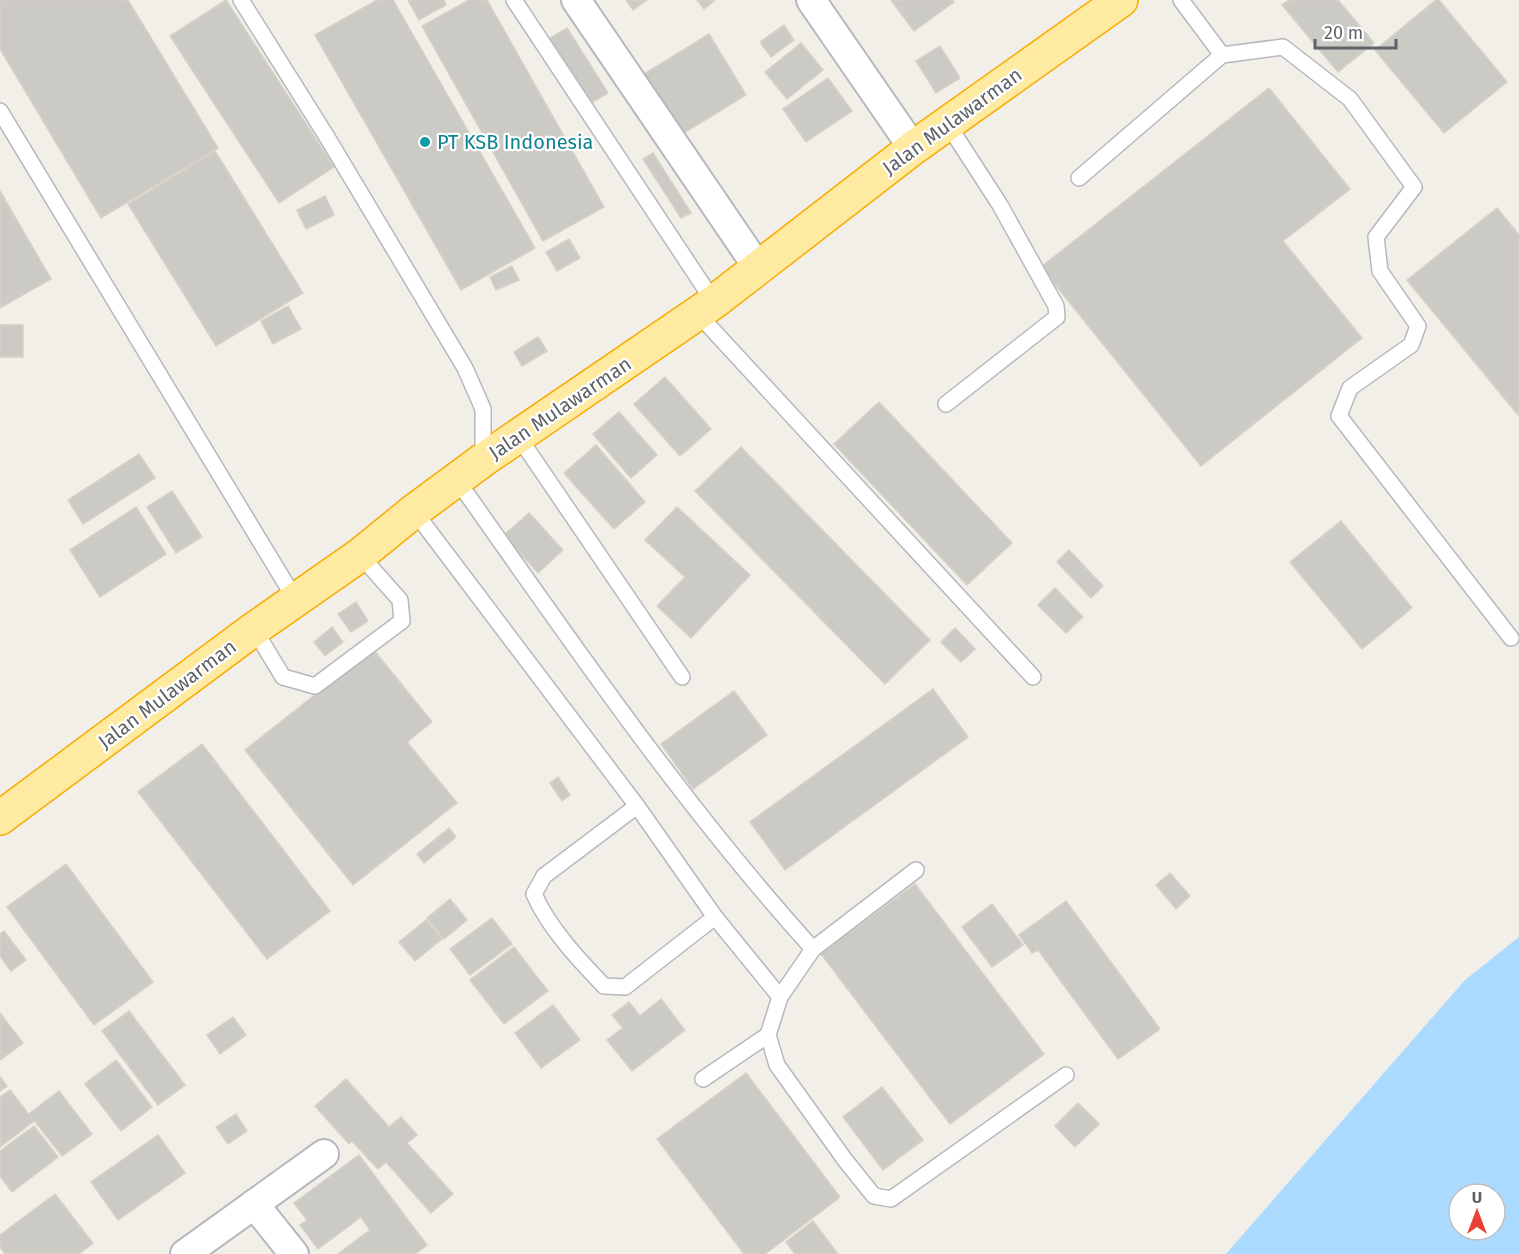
<svg xmlns="http://www.w3.org/2000/svg" width="1519" height="1254" font-family="'Fira Sans',sans-serif">
	<style>
		.water { fill: #aadaff; fill-rule: evenodd }
		.building { fill: #cccac5; stroke: #d6d1c6; stroke-width: 1.5 }
		.lines { fill: none; stroke-linecap: round; stroke-linejoin: round }
		.service-casing { stroke: #b5b8bc; stroke-width: 18 }
		.minor-casing { stroke: #b5b8bc; stroke-width: 32 }
		.trunk-casing { stroke: #f9ab00; stroke-width: 36 }
		.service { stroke: #fff; stroke-width: 15 }
		.minor { stroke: #fff; stroke-width: 28 }
		.trunk { stroke: #feeaa1; stroke-width: 33 }
		.culture-dot { fill: #0f9aa8; stroke: #fff; stroke-width: 2 }
		.labels { text-anchor: middle; stroke-width: 4.5; stroke-linejoin: round; paint-order: stroke }
		.street-label { font-size: 20px; fill: #5f6368; stroke: #fff }
		.culture-label { font-size: 20px; fill: #0d838f; stroke: #fff; text-anchor: start }
	</style>
	<rect width="100%" height="100%" fill="#f1efe8"/>
	<!-- water -->
	<path class="water" d="M1519,937V1254H1226L1465,980ZM1459,1194H1495V1230H1459Z"/>
	<!-- building -->
	<g class="building">
		<polygon points="0,0 128,0 218,148 101,218 0,49"/>
		<polygon points="226,0 334,167 279,203 170,36"/>
		<polygon points="377,0 393,0 535,248 461,290 315,35"/>
		<polygon points="408,0 444,0 446,5 419,20"/>
		<polygon points="469,0 487,0 604,207 543,241 422,26"/>
		<polygon points="626,0 647,0 633,10"/>
		<polygon points="697,0 715,0 704,9"/>
		<polygon points="891,0 952,0 954,2 914,31"/>
		<polygon points="1289,0 1338,0 1374,43 1338,72 1282,5"/>
		<polygon points="1436,0 1439,0 1507,82 1444,133 1375,50"/>
		<polygon points="784,25 794,40 771,57 760,42"/>
		<polygon points="567,28 608,93 591,103 550,38"/>
		<polygon points="709,34 746,95 674,139 636,79"/>
		<polygon points="801,43 823,70 787,99 765,72"/>
		<polygon points="940,46 960,78 936,93 916,61"/>
		<polygon points="828,78 852,111 806,142 783,109"/>
		<polygon points="1269,88 1350,189 1283,241 1362,338 1201,466 1041,267"/>
		<polygon points="215,151 303,293 216,346 128,204"/>
		<polygon points="653,153 691,213 681,218 643,159"/>
		<polygon points="0,191 51,279 0,308"/>
		<polygon points="325,196 334,215 306,229 297,210"/>
		<polygon points="1497,208 1519,235 1519,416 1407,280"/>
		<polygon points="569,239 580,258 557,271 546,252"/>
		<polygon points="512,266 519,280 496,290 490,277"/>
		<polygon points="288,306 301,329 273,344 261,321"/>
		<rect x="0" y="325" width="23" height="32"/>
		<polygon points="538,337 547,351 522,366 514,352"/>
		<polygon points="665,377 711,429 680,456 634,404"/>
		<polygon points="879,402 1012,543 967,585 834,444"/>
		<polygon points="619,412 657,455 631,478 593,434"/>
		<polygon points="596,445 645,502 614,529 564,473"/>
		<polygon points="741,447 930,640 885,684 695,491"/>
		<polygon points="139,454 155,478 83,524 68,500"/>
		<polygon points="172,491 202,537 176,553 147,507"/>
		<polygon points="136,507 166,554 100,597 70,550"/>
		<polygon points="677,507 750,575 691,638 657,606 685,577 645,540"/>
		<polygon points="529,513 563,550 538,573 504,535"/>
		<polygon points="1341,521 1412,608 1362,649 1290,562"/>
		<polygon points="1069,550 1103,586 1091,598 1057,562"/>
		<polygon points="1055,588 1083,617 1066,633 1038,605"/>
		<polygon points="356,602 368,621 351,632 338,614"/>
		<polygon points="332,627 343,642 325,656 314,642"/>
		<polygon points="955,628 975,649 961,662 941,642"/>
		<polygon points="373,649 432,722 407,742 457,803 353,885 245,750"/>
		<polygon points="933,689 968,737 785,870 750,822"/>
		<polygon points="734,691 767,735 693,789 661,744"/>
		<polygon points="202,744 330,911 267,959 138,792"/>
		<polygon points="558,777 570,795 562,801 550,783"/>
		<polygon points="449,828 456,837 424,863 417,854"/>
		<polygon points="66,864 153,982 94,1025 7,907"/>
		<polygon points="1170,873 1190,896 1176,909 1156,885"/>
		<polygon points="915,884 1044,1054 950,1124 821,954"/>
		<polygon points="450,899 467,920 444,939 427,918"/>
		<polygon points="1066,901 1160,1029 1118,1059 1038,950 1032,953 1019,935"/>
		<polygon points="992,904 1023,945 992,967 962,927"/>
		<polygon points="492,918 512,944 470,975 450,949"/>
		<polygon points="426,920 442,939 415,961 399,942"/>
		<polygon points="4,931 26,960 11,971 0,956 0,934"/>
		<polygon points="514,947 548,991 504,1024 470,980"/>
		<polygon points="661,999 685,1030 632,1071 607,1040 623,1028 612,1015 629,1002 640,1016"/>
		<polygon points="553,1005 580,1040 541,1068 515,1033"/>
		<polygon points="129,1011 185,1085 158,1105 102,1031"/>
		<polygon points="0,1013 23,1043 0,1060"/>
		<polygon points="233,1017 246,1035 220,1054 207,1035"/>
		<polygon points="116,1060 152,1107 121,1131 85,1084"/>
		<polygon points="746,1073 840,1197 765,1254 744,1254 657,1139"/>
		<polygon points="0,1077 7,1086 0,1091"/>
		<polygon points="346,1079 389,1127 401,1117 417,1135 407,1143 453,1194 431,1213 386,1162 378,1169 352,1141 349,1144 315,1106"/>
		<polygon points="882,1087 923,1140 883,1170 843,1117"/>
		<polygon points="10,1090 34,1121 0,1147 0,1097"/>
		<polygon points="59,1091 92,1134 62,1156 29,1114"/>
		<polygon points="1078,1103 1099,1124 1075,1147 1055,1126"/>
		<polygon points="236,1114 247,1131 228,1144 216,1127"/>
		<polygon points="34,1126 58,1157 12,1192 0,1176 0,1151"/>
		<polygon points="158,1135 185,1173 118,1220 91,1182"/>
		<polygon points="359,1155 427,1245 415,1254 338,1254 370,1230 361,1217 318,1249 300,1225 307,1220 294,1203"/>
		<polygon points="55,1194 93,1243 79,1254 5,1254 0,1247 0,1235"/>
		<polygon points="813,1221 837,1253 836,1254 795,1254 786,1242"/>
	</g>
	<g class="lines">
		<defs>
			<g id="service">
				<polyline points="241,0 327,137 465,368 483,409 483,460"/>
				<polyline points="514,0 714,302"/>
				<polyline points="1181,0 1222,55 1283,47 1350,99 1414,187 1376,237 1380,271 1418,326 1411,345 1350,388 1339,416 1511,638"/>
				<polyline points="0,111 295,599"/>
				<polyline points="1079,178 1222,55"/>
				<polyline points="698,314 1033,677"/>
				<polyline points="946,404 1057,317 1056,306 1000,205 947,123"/>
				<polyline points="518,436 682,677"/>
				<path d="M457,480C570,640 681,803 813,949L916,870"/>
				<polyline points="414,511 637,806 715,917"/>
				<polyline points="254,629 283,677 315,686 402,621 400,600 360,555"/>
				<path d="M637,806L544,876L534,894C548,927 579,960 604,986L625,987L715,917L780,997"/>
				<polyline points="813,949 780,997 768,1035 777,1065 845,1160 874,1196 891,1199 1066,1075"/>
				<polyline points="703,1079 768,1035"/>
			</g>
			<g id="minor">
				<polyline points="576,0 759,269"/>
				<polyline points="811,0 913,148"/>
				<polyline points="254,1204 294,1254"/>
				<polyline points="185,1254 324,1154"/>
			</g>
			<polyline id="trunk" points="0,818 254,629 360,555 414,511 483,460 714,302 913,148 1121,0"/>
		</defs>
		<!-- service casing -->
		<use href="#service" class="service-casing"/>
		<!-- minor casing -->
		<use href="#minor" class="minor-casing"/>
		<!-- trunk casing -->
		<use href="#trunk" class="trunk-casing"/>
		<!-- service -->
		<use href="#service" class="service"/>
		<!-- minor -->
		<use href="#minor" class="minor"/>
		<!-- trunk -->
		<use href="#trunk" class="trunk"/>
	</g>
	<!-- markers -->
	<circle class="culture-dot" cx="425" cy="142" r="6"/>
	<g class="labels">
		<!-- street labels -->
		<g class="street-label">
			<text transform="translate(952 121) rotate(-36)" y="7">Jalan Mulawarman</text>
			<text transform="translate(560 408) rotate(-34)" y="7">Jalan Mulawarman</text>
			<text transform="translate(167 694) rotate(-37)" y="7">Jalan Mulawarman</text>
		</g>
		<!-- culture labels -->
		<g class="culture-label">
			<text x="437" y="149">PT KSB Indonesia</text>
		</g>
	</g>
	<!-- north arrow -->
	<g transform="translate(1477 1212)"><circle r="28" fill="#ffffff" stroke="#bfc1c3" stroke-width="1.5"/>
	<path d="M0-4.5L10 22L0 15L-10 22Z" fill="#ea4335"/>
	<text y="-9" font-size="16" font-weight="bold" text-anchor="middle" fill="#5f6368">U</text>
	</g>
	<!-- scale -->
	<path d="M1315 39v9h81v-9" fill="none" stroke="#5f6368" stroke-width="3"/>
	<text x="1324" y="39" font-size="18" fill="#5f6368" stroke="#ffffff" stroke-width="4.5" paint-order="stroke">20 m</text>
</svg>
